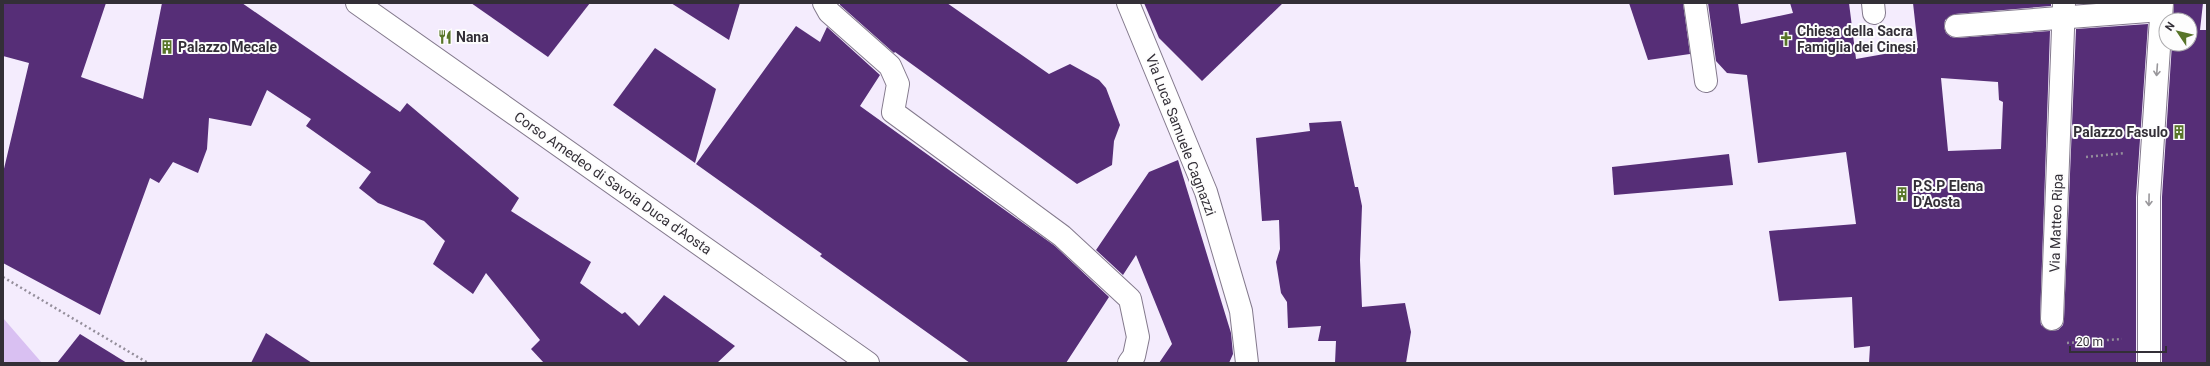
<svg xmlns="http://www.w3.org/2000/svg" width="2210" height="366" font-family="Roboto,sans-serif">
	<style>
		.green { fill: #d9c0f2 }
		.building { fill: #562e77; fill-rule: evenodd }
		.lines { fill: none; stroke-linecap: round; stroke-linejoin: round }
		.minor-casing { stroke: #847a8d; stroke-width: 24 }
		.major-casing { stroke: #847a8d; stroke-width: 24 }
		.path { stroke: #948e9b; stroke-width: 2.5; stroke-dasharray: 2 3; stroke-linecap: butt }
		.minor { stroke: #fff; stroke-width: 22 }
		.major { stroke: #fff; stroke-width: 22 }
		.oneway { stroke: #99979b }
		.labels { text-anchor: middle; stroke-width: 4; stroke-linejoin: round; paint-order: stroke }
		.poi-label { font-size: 14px; font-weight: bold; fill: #332f37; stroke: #fdfdfd; text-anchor: start }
		.street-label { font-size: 14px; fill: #332f37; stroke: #fdfdfd }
	</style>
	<rect width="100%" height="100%" fill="#f4ecfd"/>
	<!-- green -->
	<polygon class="green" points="3,318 42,363 3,363"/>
	<!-- building -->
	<g class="building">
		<polygon points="3,3 106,3 81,77 143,99 162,3 242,3 400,112 407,103 519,198 511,211 591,262 580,283 622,314 625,312 639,326 664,295 735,346 717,363 544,363 531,349 540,340 486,273 473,294 433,264 445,241 424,221 378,203 359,188 371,172 306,126 311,119 267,90 251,126 209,118 207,149 198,173 173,162 159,183 150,178 100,315 3,263 3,173 29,63 3,56"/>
		<polygon points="471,3 590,3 548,57"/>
		<polygon points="671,3 740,3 729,40"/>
		<polygon points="840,3 947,3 1049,74 1070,64 1099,80 1106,88 1120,125 1114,141 1112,165 1077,184 895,52 894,53 840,5"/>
		<polygon points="1144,3 1283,3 1202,81 1159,38"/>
		<polygon points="1629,3 1683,3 1690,54 1648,60"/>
		<path d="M1708,3H1738L1741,24L1793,13L1790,3H1849L1856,59L1918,48L1913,3H2051V6L1955,14L1945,20L1944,27L1946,33L1951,37L1957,38L2050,31L2040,319L2041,325L2051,331L2058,330L2063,325L2064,319L2076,29L2148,24L2136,197V363H1869L1870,346L1854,348L1852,297L1779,301L1769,231L1856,224L1846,152L1758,163L1747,75L1727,73L1716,61ZM1941,78L1998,82L1999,100L2003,102L2001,149L1948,151Z"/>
		<polygon points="2174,3 2203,3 2200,30 2207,30 2207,363 2162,363 2162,197 2172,44 2190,44 2190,20 2173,20"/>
		<polygon points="796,26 820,42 827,27 880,75 860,106 1055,246 1109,297 1066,363 970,363 820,256 822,254 696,164"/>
		<polygon points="655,48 716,89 695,163 613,105"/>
		<polygon points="1341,121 1355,187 1358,187 1362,206 1360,260 1362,307 1405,303 1411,332 1406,363 1335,363 1336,341 1318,341 1321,326 1288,328 1287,302 1281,293 1276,262 1280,249 1279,220 1262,221 1256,138 1310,131 1309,123"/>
		<polygon points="1729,154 1733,185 1614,195 1612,167"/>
		<polygon points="1178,160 1231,333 1233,354 1229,363 1159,363 1172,344 1136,255 1123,275 1096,250 1149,172"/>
		<polygon points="266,333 312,363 251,363"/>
		<polygon points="80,334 127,363 57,363"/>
	</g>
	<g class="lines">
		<defs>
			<g id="minor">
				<polyline points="824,3 829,12 890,66 898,84 893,112 1062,236 1130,299 1138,337 1134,356 1129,363"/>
				<polyline points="1128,3 1206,192 1241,311 1247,363"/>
				<polyline points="1695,3 1706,81"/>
				<polyline points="1873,3 1874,13"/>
				<polyline points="1956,26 2161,10"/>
				<polyline points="2052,319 2064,3"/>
				<polyline points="2149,363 2149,197 2162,3"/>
			</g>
			<polyline id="major" points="357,3 868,363"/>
		</defs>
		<!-- minor casing -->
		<use href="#minor" class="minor-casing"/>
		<!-- major casing -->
		<use href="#major" class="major-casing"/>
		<!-- path -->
		<g class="path">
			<polyline points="2086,157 2125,153"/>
			<polyline points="3,277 148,363"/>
			<polyline points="2067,343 2122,339"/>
		</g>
		<!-- minor -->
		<use href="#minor" class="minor"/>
		<!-- major -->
		<use href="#major" class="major"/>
	</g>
	<!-- one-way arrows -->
	<defs><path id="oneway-shaft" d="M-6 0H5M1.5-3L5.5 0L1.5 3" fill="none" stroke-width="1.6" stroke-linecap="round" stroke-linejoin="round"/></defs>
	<g class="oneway">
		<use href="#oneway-shaft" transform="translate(2157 70) rotate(94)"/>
		<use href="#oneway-shaft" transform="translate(2149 200) rotate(91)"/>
	</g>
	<!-- icons -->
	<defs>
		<symbol id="restaurant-bare" viewBox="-9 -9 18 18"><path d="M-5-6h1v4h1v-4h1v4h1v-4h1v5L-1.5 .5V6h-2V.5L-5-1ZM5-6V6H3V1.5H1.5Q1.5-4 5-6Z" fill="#587529" stroke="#fdfdfd" stroke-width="2.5" paint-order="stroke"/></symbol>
		<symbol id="church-bare" viewBox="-9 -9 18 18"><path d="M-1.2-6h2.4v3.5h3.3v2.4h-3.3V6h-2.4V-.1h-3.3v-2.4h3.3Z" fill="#587529" stroke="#fdfdfd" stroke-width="2.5" paint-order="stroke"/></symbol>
		<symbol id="building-bare" viewBox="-9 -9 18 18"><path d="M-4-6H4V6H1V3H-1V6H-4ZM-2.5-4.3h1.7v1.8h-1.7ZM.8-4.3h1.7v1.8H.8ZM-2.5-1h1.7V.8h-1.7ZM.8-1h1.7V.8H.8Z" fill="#587529" stroke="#fdfdfd" stroke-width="2.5" paint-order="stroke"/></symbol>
	</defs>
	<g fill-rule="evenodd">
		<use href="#restaurant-bare" x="435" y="27" width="20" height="20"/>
		<use href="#church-bare" x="1776" y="29" width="20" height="20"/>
		<use href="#building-bare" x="157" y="37" width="20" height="20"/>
		<use href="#building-bare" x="2169" y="122" width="20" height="20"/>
		<use href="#building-bare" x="1892" y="184" width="20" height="20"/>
	</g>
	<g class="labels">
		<!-- poi labels -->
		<g class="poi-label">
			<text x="1797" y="36">Chiesa della Sacra<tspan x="1797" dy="16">Famiglia dei Cinesi</tspan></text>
			<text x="456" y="42">Nana</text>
			<text x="178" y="52">Palazzo Mecale</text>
			<text x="2168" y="137" text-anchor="end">Palazzo Fasulo</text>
			<text x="1913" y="191">P.S.P Elena<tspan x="1913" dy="16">D'Aosta</tspan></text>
		</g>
		<!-- street labels -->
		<g class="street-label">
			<text transform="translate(1181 135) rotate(69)" y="5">Via Luca Samuele Cagnazzi</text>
			<text transform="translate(613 183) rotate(35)" y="5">Corso Amedeo di Savoia Duca d'Aosta</text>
			<text transform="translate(2056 223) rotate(-88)" y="5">Via Matteo Ripa</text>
		</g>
	</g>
	<!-- border -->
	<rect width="2210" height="366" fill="none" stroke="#332f37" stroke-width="8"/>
	<!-- north arrow -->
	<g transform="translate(2178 32) rotate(305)"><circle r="19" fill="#fdfdfd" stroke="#acabae"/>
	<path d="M0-3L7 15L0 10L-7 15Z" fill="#587529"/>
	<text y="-6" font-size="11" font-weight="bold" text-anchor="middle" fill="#332f37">N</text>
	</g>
	<!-- scale -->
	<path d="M2070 346v6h96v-6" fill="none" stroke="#332f37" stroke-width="2"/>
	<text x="2076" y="346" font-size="12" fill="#332f37" stroke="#fdfdfd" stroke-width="3" paint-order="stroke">20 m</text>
</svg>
